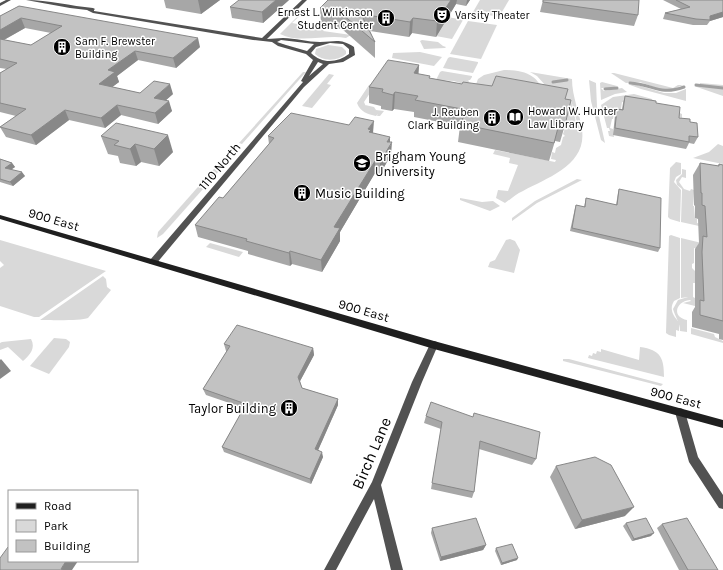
<svg xmlns="http://www.w3.org/2000/svg" width="723" height="570" font-family="Karla,sans-serif">
	<style>
		.green { fill: #d9d9d9 }
		.lines { fill: none; stroke-linecap: round; stroke-linejoin: round }
		.stream { stroke: #a0a0a0; stroke-width: 3 }
		.minor { fill: #525252; fill-rule: evenodd }
		.tertiary { fill: #525252; fill-rule: evenodd }
		.secondary { fill: #1f1f1f; fill-rule: evenodd }
		.wall { fill: #a7a7a7; fill-rule: evenodd }
		.shaded-wall { fill: #888 }
		.building { fill: #c2c2c2; stroke: #888 }
		.labels { text-anchor: middle; stroke-width: 3; stroke-linejoin: round; paint-order: stroke }
		.far-poi-label { font-size: 11px; fill: #000; stroke: #fff; text-anchor: start }
		.poi-label { font-size: 13px; fill: #000; stroke: #fff; text-anchor: start }
		.street-label { font-size: 13px; fill: #000; stroke: #fff }
		.near-street-label { font-size: 16px; fill: #000; stroke: #fff }
	</style>
	<rect width="100%" height="100%" fill="#fff"/>
	<!-- green -->
	<g class="green">
		<polygon points="480,0 509,0 499,17 473,12"/>
		<path d="M303,11L304,12L292,23L325,29L323,31L351,35L346,38C326,34 300,44 280,34Z"/>
		<polygon points="448,17 463,20 452,39 436,36"/>
		<polygon points="468,21 497,25 481,59 450,54"/>
		<polygon points="422,40 438,42 443,46 446,47 445,48 424,49 420,41"/>
		<path d="M328,45L342,47L346,51V54C338,61 323,62 315,54L316,49Z"/>
		<polygon points="420,52 442,57 434,66 392,58 393,53"/>
		<polygon points="450,57 478,62 478,63 473,73 443,68 448,58"/>
		<path d="M504,70C514,70 525,71 533,77C538,80 538,84 543,86L545,85L537,76L530,72L572,79C572,97 580,113 582,130C587,165 547,178 523,191C516,194 511,199 505,203L496,198L498,190L508,191L518,165L509,163L510,158L493,154L495,150L555,162L556,160L551,159L552,152L555,153L556,148L561,145L563,137L565,136L563,134L566,125L578,126L570,96L548,91L570,96L577,126L566,124L568,114L563,113L565,107L568,108V106L553,103L555,99L551,101L525,96L523,92L510,90L509,93L494,91L493,93L478,90L479,88L475,87L478,79L484,75Z"/>
		<polygon points="442,71 472,76 472,77 470,80 468,80 469,81 467,85 454,81 436,80 440,72"/>
		<polygon points="303,72 306,72 242,144 239,143"/>
		<polygon points="611,73 614,73 673,88 678,85 683,85 671,90 665,91 640,82 626,83"/>
		<polygon points="329,74 334,75 327,84 331,85 312,108 302,106"/>
		<polygon points="589,80 596,83 597,107 605,143 601,140 591,101"/>
		<polygon points="602,82 617,86 612,88 601,88 604,91 622,88 627,92 615,94 601,100 600,83"/>
		<polygon points="700,83 723,85 723,96 694,86 700,86"/>
		<path d="M371,84L374,87L364,102L367,109L365,105L374,107L376,110L384,111L380,116H377L378,114L376,116C368,114 360,112 357,103L369,85Z"/>
		<polygon points="634,84 664,93 676,93 686,89 686,101 641,89 630,85"/>
		<polygon points="634,94 645,97 644,100 645,97 652,99 653,102 682,114 682,118 622,102 620,115 614,114 613,119 612,119 610,128 613,129 614,137 609,136 608,131 610,131 609,128 607,128 601,105 613,97"/>
		<polygon points="718,144 723,146 723,164 693,158 709,152"/>
		<polygon points="221,161 227,162 163,234 157,238 158,232"/>
		<polygon points="676,162 681,163 681,174 676,177 674,182 681,190 680,222 670,219 668,217 670,168"/>
		<polygon points="682,169 686,170 686,178 682,177 679,182 684,189 690,191 691,189 694,190 693,206 694,206 695,218 697,219 697,223 710,226 708,228 681,222 682,189 677,185 676,180 682,174"/>
		<polygon points="577,179 582,180 537,203 512,221 512,218 535,201"/>
		<polygon points="460,198 482,202 493,201 500,206 490,211 460,200"/>
		<path d="M671,235L680,238V298L674,301C669,309 673,316 679,322V331L676,330V337L669,335L666,333L669,236Z"/>
		<path d="M681,238L710,245L711,247L698,244V249L694,248V263L692,264V268L695,271V283H693V297L695,298V306L683,303L691,301L690,300C676,301 671,317 687,320V332L680,331C680,322 675,317 673,309L678,300L688,297L681,298Z"/>
		<polygon points="0,239 0,240 106,271 39,317 34,317 0,306 0,268 4,265 0,261"/>
		<polygon points="510,239 515,241 520,250 514,273 488,267 490,262 495,260 506,240"/>
		<polygon points="210,243 243,252 239,257 206,247"/>
		<path d="M103,276L106,279L107,287L111,290L88,318C82,321 50,320 40,320Z"/>
		<polygon points="691,328 714,334 715,337 723,341 723,343 691,334"/>
		<polygon points="54,338 66,339 70,342 69,347 49,374 30,366"/>
		<path d="M31,339C36,348 30,355 23,361L8,347L0,350V343L2,342Z"/>
		<path d="M640,347C661,350 664,358 664,377L588,358L589,355L592,356L593,353L596,354L597,351L601,352V349L639,360Z"/>
		<polygon points="563,359 569,359 663,384 661,386 563,361"/>
	</g>
	<g class="lines">
		<!-- stream -->
		<g class="stream">
			<polyline points="553,82 567,80"/>
			<path d="M630,83C653,84 659,96 684,87"/>
			<polyline points="696,85 723,88"/>
			<polyline points="605,89 617,88"/>
		</g>
		<!-- minor -->
		<g class="minor">
			<path d="M26,0C48,0 71,6 93,8L95,9L94,10V11L262,38L302,0H307L267,39C273,39 277,38 283,38C295,38 308,42 320,42C335,42 340,38 354,47L355,55L343,62L329,64L304,87L156,264H150L149,262L150,260L303,82L301,81L313,60L306,54L278,46L272,42L253,40L93,13L87,10L70,8ZM281,40L314,44L307,51L286,45L277,42ZM330,43L343,44L349,49V54C337,63 322,64 311,53L316,47ZM318,62L323,64L309,76Z"/>
			<polygon points="434,341 437,342 438,345 422,382 381,485 403,570 391,570 374,499 336,570 324,570 372,482 412,382 431,342"/>
			<polygon points="680,408 683,409 685,412 698,457 723,495 723,509 719,508 689,462 675,412 677,409"/>
		</g>
		<!-- tertiary -->
		<polygon class="tertiary" points="6,0 11,0 0,6 0,3"/>
		<!-- secondary -->
		<polygon class="secondary" points="0,215 434,341 723,420 723,428 434,349 0,219"/>
	</g>
	<!-- wall -->
	<g class="wall">
		<polygon points="164,0 220,0 201,14 166,8"/>
		<polygon points="289,0 263,23 232,18 230,7"/>
		<polygon points="328,0 470,0 466,6 456,4 436,37 412,33 409,37 370,31 375,42 375,58 342,29 333,28 333,25 321,23 320,8"/>
		<polygon points="543,0 638,15 634,26 540,12"/>
		<polygon points="663,0 723,0 723,17 710,21 707,25 693,25 663,19 665,13 681,9"/>
		<path d="M19,6L200,47L176,68L138,60L117,76L119,82L112,87L140,93L173,94L166,100L172,111L158,124L121,115L105,128L69,120L36,145L6,137L0,127L16,116L0,112V73L7,69L0,68V16ZM25,28L51,33L31,45L4,40Z"/>
		<polygon points="419,65 418,74 430,78 462,84 565,99 565,125 560,142 555,141 549,161 458,142 460,126 414,117 414,112 394,109 392,111 381,109 381,106 369,103 369,87"/>
		<polygon points="625,96 656,103 679,118 690,122 698,137 694,144 689,143 686,149 613,135 615,115 617,109 622,109 623,103"/>
		<polygon points="373,133 390,142 391,155 380,174 375,173 340,232 340,241 322,272 292,264 290,266 248,254 248,251 198,237 195,225 223,198 269,144 268,136"/>
		<polygon points="101,136 173,152 159,166 141,162 136,166 120,163 118,156 108,154"/>
		<polygon points="0,159 12,163 15,167 11,169 25,176 13,186 0,182"/>
		<polygon points="700,163 718,166 719,164 723,165 723,340 719,339 719,334 692,327 692,312 695,307 695,249 699,243 698,219 695,218 695,206 694,205 693,175"/>
		<polygon points="619,189 660,248 658,252 570,231 575,208 576,205 584,207 586,198 616,205 618,193"/>
		<polygon points="224,344 313,348 314,355 300,381 302,388 338,399 338,405 318,450 323,457 311,484 224,452 222,447 244,408 206,395 203,389 227,351 226,351"/>
		<polygon points="431,402 536,459 532,465 479,449 474,492 472,498 431,489 441,429 424,423 426,416"/>
		<polygon points="556,466 625,516 575,529 550,477"/>
		<polygon points="626,523 651,536 632,541 623,526"/>
		<polygon points="662,524 718,570 679,570 657,528"/>
		<polygon points="432,528 486,545 483,550 440,561 431,533"/>
		<polygon points="496,548 517,560 501,565 495,551"/>
	</g>
	<!-- shaded-wall -->
	<g class="shaded-wall">
		<polygon points="198,0 220,0 201,14"/>
		<polygon points="276,0 289,0 263,23 262,12"/>
		<polygon points="451,0 457,0 456,4 436,37 437,21"/>
		<polygon points="467,0 470,0 466,6"/>
		<polygon points="723,12 723,17 710,21 710,16"/>
		<polygon points="21,18 25,28 0,42 0,30"/>
		<polygon points="413,18 412,33 409,37 410,22"/>
		<polygon points="198,38 200,47 176,68 173,58"/>
		<polygon points="135,51 138,60 117,76 119,82 103,94 99,84 108,70"/>
		<polygon points="419,65 418,82 414,73"/>
		<polygon points="170,84 173,94 157,108 154,98"/>
		<polygon points="395,92 394,109 392,111 393,95"/>
		<polygon points="169,101 172,111 158,124 155,113"/>
		<polygon points="117,105 121,115 105,128 101,118"/>
		<polygon points="65,110 69,120 36,145 31,135"/>
		<polygon points="374,121 373,133 369,145 368,129"/>
		<polygon points="168,135 173,152 159,166 154,149"/>
		<polygon points="390,137 390,146 392,142 391,155 380,174 380,162 387,142"/>
		<polygon points="135,144 141,162 136,166 130,149"/>
		<polygon points="375,161 375,173 340,232 340,241 322,272 321,260 334,227"/>
		<polygon points="12,163 15,167 8,172 5,168"/>
		<polygon points="22,172 25,176 13,186 10,182"/>
		<polygon points="290,251 292,264 290,266 289,253"/>
		<polygon points="313,348 314,355 299,383 298,377"/>
		<polygon points="1,359 11,371 0,379 0,360"/>
		<polygon points="338,399 338,405 316,455 315,449"/>
		<polygon points="322,452 323,457 311,484 310,479"/>
		<polygon points="634,507 625,516 575,529 582,520"/>
		<polygon points="654,533 651,536 632,541 634,539"/>
		<polygon points="486,545 483,550 440,561 441,557"/>
		<polygon points="518,558 517,560 501,565 502,563"/>
		<polygon points="66,561 78,561 72,570 62,570 61,569"/>
	</g>
	<!-- building -->
	<g class="building">
		<polygon points="239,0 276,0 262,12 230,7"/>
		<polygon points="328,0 451,0 437,21 413,18 410,22 361,14 375,42 342,14 333,12 335,10 320,8"/>
		<polygon points="543,0 639,0 638,15 543,2"/>
		<polygon points="676,0 723,0 723,12 710,16 710,20 696,19 665,13 690,7"/>
		<polygon points="19,6 198,38 173,58 135,51 108,70 115,72 99,84 140,93 154,81 170,84 154,98 169,101 155,113 117,105 101,118 65,110 31,135 0,127 26,109 0,103 0,73 17,63 0,59 0,39 31,45 62,26 21,18 0,30 0,16"/>
		<polygon points="388,60 419,65 414,73 430,76 429,78 462,84 463,82 492,86 496,76 568,89 565,99 571,100 565,125 559,124 554,143 460,124 467,110 415,100 418,96 395,92 393,95 382,92 383,89 369,87"/>
		<polygon points="625,96 656,101 656,103 680,107 679,118 690,119 690,122 697,123 698,137 689,136 689,142 615,128 617,109 623,110"/>
		<polygon points="291,113 349,125 355,117 374,121 368,129 371,130 369,132 390,137 387,142 392,142 380,162 375,161 334,227 340,228 321,260 290,251 289,253 246,241 247,239 195,225 219,197 223,198 274,138 268,136"/>
		<polygon points="116,123 168,135 154,149 135,144 130,149 114,145 119,141 101,136"/>
		<polygon points="0,159 12,163 5,168 22,172 10,182 0,179"/>
		<polygon points="700,163 719,166 719,164 723,165 723,321 700,315 700,300 704,301 702,252 703,236 707,237 705,206 702,205 702,193 701,193"/>
		<polygon points="619,189 661,198 660,248 572,228 576,205 585,207 586,198 617,205"/>
		<polygon points="237,325 313,348 298,377 302,388 338,399 315,449 322,452 310,479 222,447 246,404 203,389 230,346 224,344"/>
		<polygon points="431,402 473,417 474,413 540,432 536,459 480,441 474,492 432,483 442,422 426,416"/>
		<polygon points="595,457 611,465 634,507 582,520 556,466"/>
		<polygon points="476,518 486,545 441,557 432,528"/>
		<polygon points="646,518 654,533 634,539 626,523"/>
		<polygon points="687,518 718,570 688,570 662,524"/>
		<polygon points="512,544 518,558 502,563 496,548"/>
		<polygon points="8,547 9,547 9,561 66,561 61,569 63,570 0,570 0,558"/>
	</g>
	<!-- icons -->
	<defs>
		<symbol id="theatre-disc" viewBox="-11 -11 22 22"><circle r="9.5" fill="#000" stroke="#fff"/><path d="M-5-5.5Q0-4 5-5.5V0Q5 5 0 6Q-5 5-5 0ZM-3.3-2.5H-1v1.5H-3.3ZM1-2.5H3.3v1.5H1ZM-2.8 1Q0 5.5 2.8 1Z" fill="#fff"/></symbol>
		<symbol id="building-disc" viewBox="-11 -11 22 22"><circle r="9.5" fill="#000" stroke="#fff"/><path d="M-4-6H4V6H1V3H-1V6H-4ZM-2.5-4.3h1.7v1.8h-1.7ZM.8-4.3h1.7v1.8H.8ZM-2.5-1h1.7V.8h-1.7ZM.8-1h1.7V.8H.8Z" fill="#fff"/></symbol>
		<symbol id="library-disc" viewBox="-11 -11 22 22"><circle r="9.5" fill="#000" stroke="#fff"/><path d="M-6-4Q-3-5.5-.7-3.5V5Q-3 3-6 4ZM6-4Q3-5.5 .7-3.5V5Q3 3 6 4Z" fill="#fff"/></symbol>
		<symbol id="university-disc" viewBox="-11 -11 22 22"><circle r="9.5" fill="#000" stroke="#fff"/><path d="M0-5L7-2L0 1L-7-2ZM-4 1L0 2.5L4 1V4Q0 6-4 4Z" fill="#fff"/></symbol>
	</defs>
	<g fill-rule="evenodd">
		<use href="#theatre-disc" x="432" y="5" width="20" height="20"/>
		<use href="#building-disc" x="376" y="8" width="20" height="20"/>
		<use href="#building-disc" x="52" y="37" width="20" height="20"/>
		<use href="#library-disc" x="505" y="107" width="20" height="20"/>
		<use href="#building-disc" x="482" y="108" width="20" height="20"/>
		<use href="#university-disc" x="352" y="153" width="20" height="20"/>
		<use href="#building-disc" x="292" y="183" width="20" height="20"/>
		<use href="#building-disc" x="279" y="398" width="20" height="20"/>
	</g>
	<g class="labels">
		<!-- far-poi labels -->
		<g class="far-poi-label">
			<text x="373" y="16" text-anchor="end">Ernest L. Wilkinson<tspan x="373" dy="13">Student Center</tspan></text>
			<text x="455" y="19">Varsity Theater</text>
			<text x="75" y="45">Sam F. Brewster<tspan x="75" dy="13">Building</tspan></text>
			<text x="528" y="115">Howard W. Hunter<tspan x="528" dy="13">Law Library</tspan></text>
			<text x="479" y="116" text-anchor="end">J. Reuben<tspan x="479" dy="13">Clark Building</tspan></text>
		</g>
		<!-- poi labels -->
		<g class="poi-label">
			<text x="375" y="161">Brigham Young<tspan x="375" dy="15">University</tspan></text>
			<text x="315" y="198">Music Building</text>
			<text x="276" y="413" text-anchor="end">Taylor Building</text>
		</g>
		<!-- street labels -->
		<g class="street-label">
			<text transform="translate(219 166) rotate(-50)" y="5">1110 North</text>
			<text transform="translate(54 219) rotate(16)" y="5">900 East</text>
			<text transform="translate(364 310) rotate(16)" y="5">900 East</text>
			<text transform="translate(676 397) rotate(15)" y="5">900 East</text>
		</g>
		<!-- near-street labels -->
		<g class="near-street-label">
			<text transform="translate(371 453) rotate(-67)" y="6">Birch Lane</text>
		</g>
	</g>
	<!-- legend -->
	<rect x="8" y="490" width="130" height="72" fill="#ffffff" stroke="#999999"/>
	<rect x="16" y="503" width="20" height="6" fill="#1f1f1f" stroke="#999999"/>
	<text x="44" y="510" font-size="12" fill="#000000">Road</text>
	<rect x="16" y="520" width="20" height="12" fill="#d9d9d9" stroke="#999999"/>
	<text x="44" y="530" font-size="12" fill="#000000">Park</text>
	<rect x="16" y="540" width="20" height="12" fill="#c2c2c2" stroke="#999999"/>
	<text x="44" y="550" font-size="12" fill="#000000">Building</text>
</svg>
